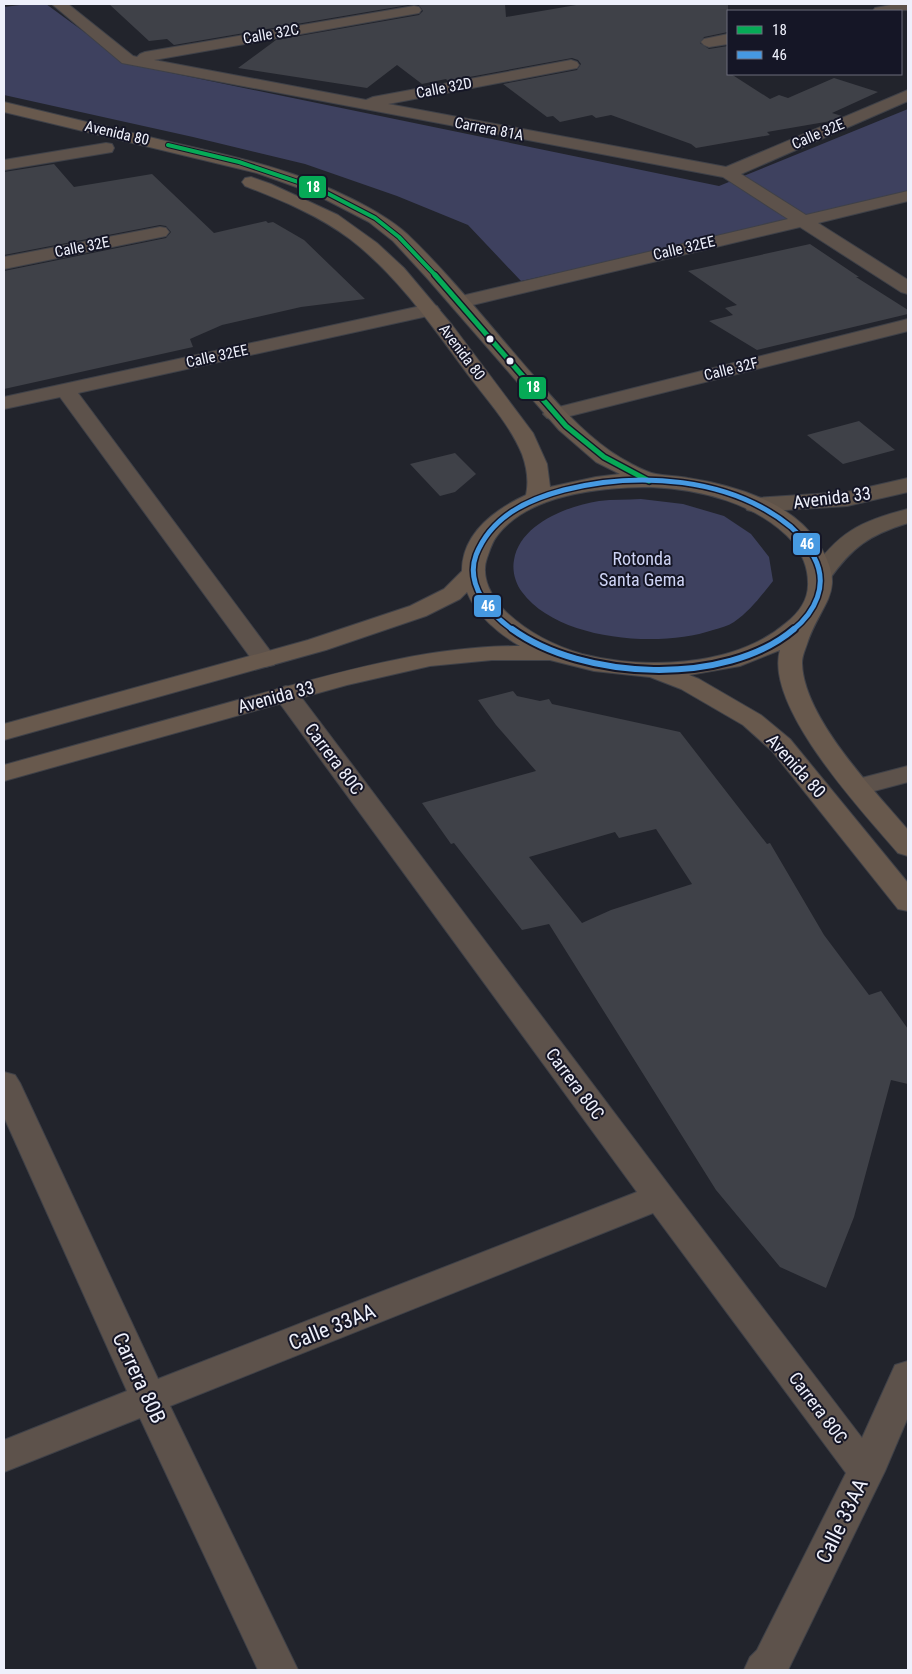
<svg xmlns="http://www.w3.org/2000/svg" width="912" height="1674" font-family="'Roboto Condensed',sans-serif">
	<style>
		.green { fill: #3e415f }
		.building { fill: #3f4148; fill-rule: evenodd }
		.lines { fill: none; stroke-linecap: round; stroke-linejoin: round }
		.street-casing { stroke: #3f4148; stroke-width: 2 }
		.secondary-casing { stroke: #3f4148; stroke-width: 2 }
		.primary-casing { stroke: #3f4148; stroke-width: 2 }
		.street { fill: #5d524b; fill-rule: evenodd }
		.secondary { fill: #5f5349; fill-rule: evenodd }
		.primary { fill: #68594d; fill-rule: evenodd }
		.bus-1-far1-casing { stroke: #151626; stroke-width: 6 }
		.bus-1-casing { stroke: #151626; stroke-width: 8 }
		.bus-2-far1-casing { stroke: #151626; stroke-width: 8 }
		.bus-2-casing { stroke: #151626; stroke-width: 10 }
		.bus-1-far1 { stroke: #06aa56; stroke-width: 4 }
		.bus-1 { stroke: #06aa56; stroke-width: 5 }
		.bus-2-far1 { stroke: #4699e1; stroke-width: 5 }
		.bus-2 { stroke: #4699e1; stroke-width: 6 }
		.bus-dot { fill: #eef0fb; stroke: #151626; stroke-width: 2 }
		.labels { text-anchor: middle; stroke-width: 4; stroke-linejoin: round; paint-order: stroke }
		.far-street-label { font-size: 15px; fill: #eef0fb; stroke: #151626 }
		.street-label { font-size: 18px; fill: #eef0fb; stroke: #151626 }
		.park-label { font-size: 18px; fill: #ced3f4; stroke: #151626 }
		.near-street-label { font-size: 21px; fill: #eef0fb; stroke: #151626 }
		.line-badge { stroke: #151626; stroke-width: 2 }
		.badge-label { font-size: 14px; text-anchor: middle; font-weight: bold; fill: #fff }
	</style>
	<rect width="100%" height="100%" fill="#22242c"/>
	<!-- green -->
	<g class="green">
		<polygon points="28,4 46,4 128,64 719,186 908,109 908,195 521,281 468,225 397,196 305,164 193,137 4,95 4,7"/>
		<path d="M641,499L683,504L724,516L751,534L769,557L773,581C761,596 750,611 734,622C728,626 720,628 713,630C660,648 558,641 522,592C515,583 512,570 514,560C520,524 567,506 599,501C613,499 627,500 641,499Z"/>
	</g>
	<!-- building -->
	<g class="building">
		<polygon points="109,4 505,4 506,17 582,4 728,4 728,32 704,37 700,43 709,49 728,46 728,74 731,74 770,99 779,95 788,98 834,78 878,92 832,113 842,116 831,121 767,132 770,135 696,148 691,144 611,115 596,118 592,115 560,122 553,116 547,117 503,84 577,70 581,64 578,60 572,58 448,81 446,79 422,84 397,65 367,88 238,68 276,40 419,15 423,11 419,5 414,4 174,45 167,39 149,41"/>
		<polygon points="54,164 74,187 152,174 214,233 266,221 268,223 273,222 304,240 365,299 301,307 222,325 190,339 193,347 4,389 4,271 166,238 171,232 166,226 160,225 4,255 4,172"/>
		<polygon points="810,244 859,277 856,277 908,310 908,314 757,350 709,321 733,315 725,308 737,305 688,271"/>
		<polygon points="859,421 895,450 843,464 807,435"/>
		<polygon points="455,453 476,474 455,492 440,496 410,464"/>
		<path d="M513,691L517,696L540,701L549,699L552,704L680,732L767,844L770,843L824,935L869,995L881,991L908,1029V1084L891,1080L854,1217L826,1288L780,1267L716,1190L549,924L522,930L454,843L451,844L422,803L536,771L496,725L478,700ZM656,829L692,884L611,910L582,923L529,857L615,832L619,838Z"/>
	</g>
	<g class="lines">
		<defs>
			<g id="street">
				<polygon points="52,4 68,4 133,56 137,57 140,54 145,52 414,6 419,7 421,10 419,13 154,60 366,100 373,97 571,60 577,62 579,65 577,68 388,104 726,167 908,90 908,101 741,174 806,215 908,191 908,201 818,223 908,280 908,294 901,292 800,227 460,308 453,306 450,302 453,298 788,219 723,177 122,63"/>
				<polygon points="896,4 908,4 908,10 873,11 875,8"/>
				<polygon points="728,34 728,44 709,47 704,45 701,42 704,39"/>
				<polygon points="106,143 112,144 114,148 112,152 4,170 4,160"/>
				<polygon points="160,227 166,228 169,232 166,236 4,269 4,257"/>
				<polygon points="430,304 437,306 440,310 437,314 78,393 277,660 274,665 265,667 256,665 60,397 4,409 4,397"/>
				<polygon points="908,319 908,331 554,420 547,418 543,414 547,410"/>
				<polygon points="286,686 295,689 671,1188 862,1438 895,1365 908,1361 908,1417 885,1471 788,1670 744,1670 750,1657 757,1650 846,1473 653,1213 170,1406 298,1670 258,1670 140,1418 4,1472 4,1440 127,1391 4,1117 4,1072 15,1075 20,1083 158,1379 637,1192 273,694 277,689"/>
				<polygon points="908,766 908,782 859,795 850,793 846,787 850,781"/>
			</g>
			<g id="secondary">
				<polygon points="908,478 908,492 847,506 755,512 747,510 744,505 747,500 755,498 847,492"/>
				<path d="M908,509V523C869,535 852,547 829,580L821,582L813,580L809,575C837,533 860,521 908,509Z"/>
			</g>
			<path id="primary" d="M4,102C61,116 117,129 174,143C236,157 296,170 352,199C372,209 390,219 407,234C452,277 491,327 532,374C556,402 580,430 610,451C620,458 644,472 656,474C667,476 678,476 688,478C733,485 792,502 818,543C849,592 821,601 807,644C805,650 802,656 802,663C803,717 874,790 908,830V856L898,853C863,812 764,707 780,650L740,666L689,675L699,679L761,715L790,739L908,883V911L898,909L772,751L743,725L681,689L650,677L594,671L550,660H492L430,666L347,685L4,781V765C87,742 170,719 252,696C341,672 428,646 520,646C499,634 476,615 467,592L460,599L426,616L326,650L4,740V724L308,640L410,606L444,589L462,571C462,533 496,509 526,495C529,481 527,468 522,454C510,425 488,401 469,376C433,327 398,276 350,239C318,215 281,200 245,186L242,182L245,178L251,177L271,184L338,215L377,243L404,268L452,325L533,433L547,464L550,487L596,477L620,474L596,462L559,430L427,278L393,241L369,222L313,193L257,173L4,112ZM650,487C700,489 758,503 793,542C802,553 808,568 808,582C809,599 799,613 786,623C735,667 646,670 582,654C554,646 527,632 506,612C492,599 480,577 487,558C490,550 492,542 497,536C528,494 602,487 650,487Z"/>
		</defs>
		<!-- street casing -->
		<use href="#street" class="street-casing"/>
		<!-- secondary casing -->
		<use href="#secondary" class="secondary-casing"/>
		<!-- primary casing -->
		<use href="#primary" class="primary-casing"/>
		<!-- street -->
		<use href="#street" class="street"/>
		<!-- secondary -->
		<use href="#secondary" class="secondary"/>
		<!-- primary -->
		<use href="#primary" class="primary"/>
		<defs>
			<polyline id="bus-1-far1" points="168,145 239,162 319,189 375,218 399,237 436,276"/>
			<polyline id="bus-1" points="435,275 566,426 604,457 649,481"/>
			<path id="bus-2-far1" d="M513,630C490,614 465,585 476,555C491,517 526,500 564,490C638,471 730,477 791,527C801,536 808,546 814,557C829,585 815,612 793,630"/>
			<path id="bus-2" d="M512,629C582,680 726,687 794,629"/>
		</defs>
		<!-- bus-1-far1 casing -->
		<use href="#bus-1-far1" class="bus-1-far1-casing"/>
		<!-- bus-1 casing -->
		<use href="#bus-1" class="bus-1-casing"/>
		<!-- bus-2-far1 casing -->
		<use href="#bus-2-far1" class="bus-2-far1-casing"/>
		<!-- bus-2 casing -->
		<use href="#bus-2" class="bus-2-casing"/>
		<!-- bus-1-far1 -->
		<use href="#bus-1-far1" class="bus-1-far1"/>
		<!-- bus-1 -->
		<use href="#bus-1" class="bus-1"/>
		<!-- bus-2-far1 -->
		<use href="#bus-2-far1" class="bus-2-far1"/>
		<!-- bus-2 -->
		<use href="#bus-2" class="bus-2"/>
	</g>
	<!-- markers -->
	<g class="bus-dot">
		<circle cx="490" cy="339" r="4.5"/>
		<circle cx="510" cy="361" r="4.5"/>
	</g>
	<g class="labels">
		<!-- far-street labels -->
		<g class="far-street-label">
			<text transform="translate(271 34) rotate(-10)" y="5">Calle 32C</text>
			<text transform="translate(444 88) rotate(-11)" y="5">Calle 32D</text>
			<text transform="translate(489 129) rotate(11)" y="5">Carrera 81A</text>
			<text transform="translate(117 133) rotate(13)" y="5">Avenida 80</text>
			<text transform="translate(818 134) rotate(-23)" y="5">Calle 32E</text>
			<text transform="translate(82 247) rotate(-11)" y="5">Calle 32E</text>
			<text transform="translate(684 248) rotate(-13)" y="5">Calle 32EE</text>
			<text transform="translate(462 352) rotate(53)" y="5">Avenida 80</text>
			<text transform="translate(217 356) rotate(-12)" y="5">Calle 32EE</text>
			<text transform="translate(731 369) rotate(-14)" y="5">Calle 32F</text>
		</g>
		<!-- street labels -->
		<g class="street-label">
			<text transform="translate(832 498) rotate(-7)" y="6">Avenida 33</text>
			<text transform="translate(276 697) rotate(-15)" y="6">Avenida 33</text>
			<text transform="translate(334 759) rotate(53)" y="6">Carrera 80C</text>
			<text transform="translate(796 766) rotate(48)" y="6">Avenida 80</text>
			<text transform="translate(575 1084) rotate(53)" y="6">Carrera 80C</text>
			<text transform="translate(818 1408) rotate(53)" y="6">Carrera 80C</text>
		</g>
		<!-- park labels -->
		<g class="park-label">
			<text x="642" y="565">Rotonda<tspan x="642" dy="21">Santa Gema</tspan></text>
		</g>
		<!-- near-street labels -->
		<g class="near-street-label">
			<text transform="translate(332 1327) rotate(-22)" y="7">Calle 33AA</text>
			<text transform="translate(139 1378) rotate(65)" y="7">Carrera 80B</text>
			<text transform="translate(842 1521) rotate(-64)" y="7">Calle 33AA</text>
		</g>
	</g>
	<g class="line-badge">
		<rect x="298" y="175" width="29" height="24" rx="5" fill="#06aa56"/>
		<rect x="518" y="376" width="29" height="24" rx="5" fill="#06aa56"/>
		<rect x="792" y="532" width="29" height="24" rx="5" fill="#4699e1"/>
		<rect x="473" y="594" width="29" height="24" rx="5" fill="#4699e1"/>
	</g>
	<g class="badge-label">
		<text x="313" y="192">18</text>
		<text x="533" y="392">18</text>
		<text x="807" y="549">46</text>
		<text x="488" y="611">46</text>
	</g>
	<!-- border -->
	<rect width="912" height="1674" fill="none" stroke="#eef0fb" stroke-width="10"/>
	<!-- legend -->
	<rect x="727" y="10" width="175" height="65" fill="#151626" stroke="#6c6d7b"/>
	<rect x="737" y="26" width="25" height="8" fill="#06aa56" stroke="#6c6d7b"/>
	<text x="772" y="35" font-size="15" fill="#eef0fb">18</text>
	<rect x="737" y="51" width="25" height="8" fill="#4699e1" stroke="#6c6d7b"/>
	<text x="772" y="60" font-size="15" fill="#eef0fb">46</text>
</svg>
